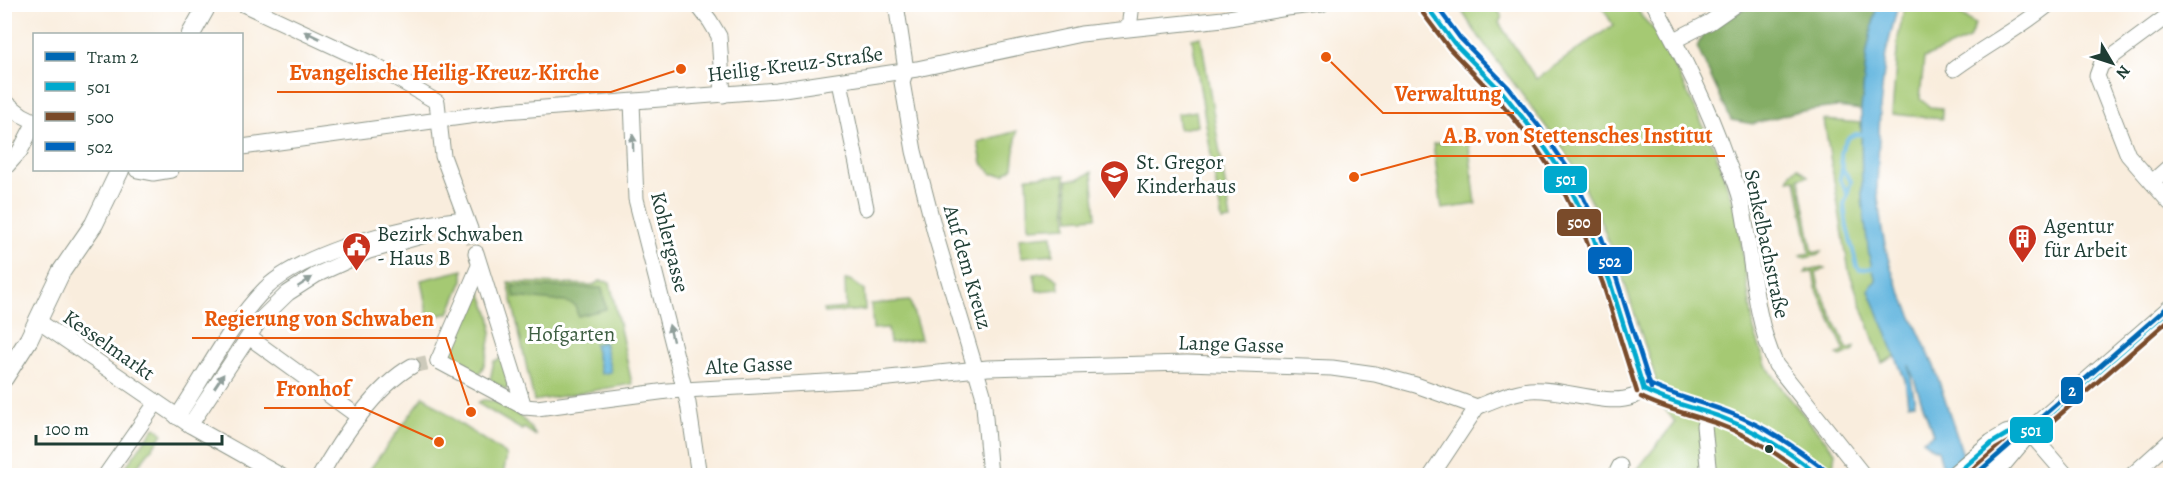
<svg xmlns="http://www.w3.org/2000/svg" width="2175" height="480" font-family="Alegreya,serif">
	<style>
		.green { fill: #a5c973; stroke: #628354; stroke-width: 1.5 }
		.forest { fill: #84ad65; stroke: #52754c; stroke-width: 1.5 }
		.water { fill: #63b6df; stroke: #417a8a; stroke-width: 1.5 }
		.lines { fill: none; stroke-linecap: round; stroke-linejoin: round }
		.stream { stroke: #63b6df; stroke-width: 4 }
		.minor-tunnel { stroke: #cdcabb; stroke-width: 15; stroke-dasharray: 15 8; stroke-linecap: butt }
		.minor-casing { stroke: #8c9588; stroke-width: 17 }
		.tertiary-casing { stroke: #8c9588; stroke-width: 20 }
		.minor { stroke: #fff; stroke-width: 15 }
		.tertiary { stroke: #fff; stroke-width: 18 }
		.bus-1-casing { stroke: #fff; stroke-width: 9 }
		.bus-2-casing { stroke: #fff; stroke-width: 9 }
		.bus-3-casing { stroke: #fff; stroke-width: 9 }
		.bus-1 { stroke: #00a9ce; stroke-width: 4.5 }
		.bus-2 { stroke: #7a4b2a; stroke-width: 4.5 }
		.bus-3 { stroke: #0065bd; stroke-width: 4.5 }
		.tram-1-casing { stroke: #fff; stroke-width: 9 }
		.tram-1 { stroke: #0068b3; stroke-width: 4.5 }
		.oneway { fill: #8f9e9a }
		.bus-dot { fill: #1f3d34; stroke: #fff; stroke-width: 2 }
		.labels { text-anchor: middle; stroke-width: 6; stroke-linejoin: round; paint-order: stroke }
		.street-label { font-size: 21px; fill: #1f3d34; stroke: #fff }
		.poi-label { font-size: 21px; fill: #1f3d34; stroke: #fff; text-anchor: start }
		.park-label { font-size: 21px; fill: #406044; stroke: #fff }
		.leader { fill: none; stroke: #e8590c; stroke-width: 2 }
		.callout-dot { fill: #e8590c; stroke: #fff; stroke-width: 2 }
		.callout-label { font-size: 22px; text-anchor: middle; font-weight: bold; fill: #e8590c; stroke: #fff; stroke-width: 6; stroke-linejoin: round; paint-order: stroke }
		.line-badge { stroke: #fff; stroke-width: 2 }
		.badge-label { font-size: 16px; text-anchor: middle; font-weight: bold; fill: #fff }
	</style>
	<rect width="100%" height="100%" fill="#fff"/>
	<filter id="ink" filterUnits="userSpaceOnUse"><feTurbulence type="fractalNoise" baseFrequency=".0167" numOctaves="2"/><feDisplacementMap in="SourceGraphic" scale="12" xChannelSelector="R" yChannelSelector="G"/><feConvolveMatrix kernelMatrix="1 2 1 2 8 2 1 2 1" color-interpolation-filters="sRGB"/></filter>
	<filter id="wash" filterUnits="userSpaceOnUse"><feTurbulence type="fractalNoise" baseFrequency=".008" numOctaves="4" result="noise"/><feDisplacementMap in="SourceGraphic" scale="24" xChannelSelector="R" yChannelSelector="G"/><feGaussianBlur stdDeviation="1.35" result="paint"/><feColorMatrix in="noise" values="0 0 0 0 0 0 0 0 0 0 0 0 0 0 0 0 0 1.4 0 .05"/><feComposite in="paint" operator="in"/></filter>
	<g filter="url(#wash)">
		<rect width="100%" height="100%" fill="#f9eddd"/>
		<!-- green -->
		<g class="green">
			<polygon points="1458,5 1494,5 1502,16 1499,23 1536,79 1613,25 1601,5 1635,5 1642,17 1660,36 1714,148 1737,214 1754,330 1766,365 1783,390 1835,452 1832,475 1633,475 1675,422 1661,404 1654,373 1624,281 1601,222 1570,159 1474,30"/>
			<polygon points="1905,5 1946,5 1975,24 1969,39 1924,58 1920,99 1930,107 1942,108 1942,119 1892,114 1898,38"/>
			<polygon points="1201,37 1231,220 1222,221 1192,39"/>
			<polygon points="1196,111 1198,126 1179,129 1177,114"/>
			<polygon points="1824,120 1861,123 1862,200 1876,281 1869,290 1896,356 1882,363 1849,271"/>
			<polygon points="1017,131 1013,167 1005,174 992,174 982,163 978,142"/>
			<polygon points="1468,139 1476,204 1442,209 1433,144"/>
			<polygon points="1797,167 1808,176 1799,178 1813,253 1822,251 1819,255 1805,258 1801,255 1810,253 1796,179 1788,180 1791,173"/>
			<polygon points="1092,172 1096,217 1069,219 1067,180 1078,179"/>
			<polygon points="1065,175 1067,226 1029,228 1027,177"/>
			<polygon points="1052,235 1053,254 1021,257 1019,238"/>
			<polygon points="1822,267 1825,269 1816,272 1819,287 1848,350 1855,347 1854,351 1841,357 1837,355 1845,351 1816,288 1813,272 1805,273 1807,270"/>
			<polygon points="463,270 463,280 449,313 428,318 421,280"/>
			<polygon points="1046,272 1058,280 1059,289 1037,291 1034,274"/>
			<polygon points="845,280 850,280 864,290 865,310 824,313 823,310 846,308"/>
			<polygon points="600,281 610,282 632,384 534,401 508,282 593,285"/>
			<path d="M476,291L481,292C484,301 489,311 491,320C493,330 486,371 477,375L447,360L445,354Z"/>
			<polygon points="910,301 921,339 890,343 888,328 873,329 871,304"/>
			<polygon points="502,358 511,383 506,390 490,380 494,361"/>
			<polygon points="424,396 460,424 507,455 503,475 379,476 370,469"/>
			<path d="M483,400C505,399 526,419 536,436L524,428L522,430L477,403Z"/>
			<polygon points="155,427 163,434 134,471 126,466"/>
		</g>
		<!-- forest -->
		<g class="forest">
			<polygon points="1749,5 1877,5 1867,51 1861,110 1836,107 1795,112 1753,124 1731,120 1697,47 1703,34"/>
			<polygon points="512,286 602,288 606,309 578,316 575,305 566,302 515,297"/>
		</g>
		<!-- water -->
		<g class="water">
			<polygon points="1877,5 1898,5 1886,53 1880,108 1877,189 1882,231 1888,258 1894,277 1934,366 1963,455 1966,475 1945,475 1938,450 1932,448 1923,440 1933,434 1909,365 1915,403 1908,404 1905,380 1869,290 1871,285 1876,281 1869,256 1862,199 1861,110 1867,51"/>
			<polygon points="604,342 611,372 601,374 594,344"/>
		</g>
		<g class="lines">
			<!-- stream -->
			<g class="stream">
				<polyline points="1865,135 1856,134 1848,138 1843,146 1841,154 1842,168 1851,181 1844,205 1847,227 1857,266 1860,270 1876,267"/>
				<polyline points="1842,168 1840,179 1846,191"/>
			</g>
		</g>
	</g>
	<g filter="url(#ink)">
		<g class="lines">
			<!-- minor-tunnel -->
			<g class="minor-tunnel">
				<polyline points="470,229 476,253"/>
				<polyline points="412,366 435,361"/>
			</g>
			<defs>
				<g id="minor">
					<polyline points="243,4 372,64 437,102 443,156 470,229"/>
					<polyline points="697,4 710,21 719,36 723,95"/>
					<polyline points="896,4 906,70 902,82 914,151 937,240 983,394 990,476"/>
					<path d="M1654,4C1681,52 1706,102 1724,153C1730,169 1737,184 1741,200C1753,256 1752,313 1776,365L1864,476"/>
					<polyline points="2170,14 2101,65 2097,76 2128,155 2170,203"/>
					<polyline points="1129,28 1132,4"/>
					<polyline points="1675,40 1710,22 1736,4"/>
					<path d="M1954,69C1985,46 2019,29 2049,4"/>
					<polyline points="840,82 866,208"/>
					<polyline points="4,101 22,115 34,121"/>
					<polyline points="632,102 636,199 688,403 699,476"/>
					<polyline points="242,147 505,111 777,90 917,69 1081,34 1223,19 1287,8 1322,4"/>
					<polyline points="4,169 20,151 34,124"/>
					<polyline points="137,170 153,173 171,170"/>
					<polyline points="2152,182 2170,166"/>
					<polyline points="38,321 190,425 281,476"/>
					<polyline points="249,337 359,417"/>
					<polyline points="438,361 524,407 476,253"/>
					<polyline points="438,361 479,266"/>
					<polyline points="524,407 537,408 667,391 879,379 988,368 1187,363 1332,368 1375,374 1416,385 1477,407"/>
					<path d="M1477,407C1494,400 1512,392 1530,390C1559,387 1607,407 1632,397C1636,396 1640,392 1644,390"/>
					<polyline points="1709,413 1704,426 1709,476"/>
					<path d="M177,417C205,376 231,323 265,289C302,252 415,222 466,219"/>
					<polyline points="190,425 259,321 288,293 316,275 369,251 425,235"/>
					<polyline points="2029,432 2067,476"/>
					<polyline points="105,476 156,403"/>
					<path d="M320,476C340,440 376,386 412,366"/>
					<polyline points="1431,476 1477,407"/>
					<polyline points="1615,476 1620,466"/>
					<polyline points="2131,476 2170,441"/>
				</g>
				<g id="tertiary">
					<path d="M1425,4L1454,43L1502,92L1535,133L1564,176L1590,228L1610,282L1644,390C1669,404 1699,408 1726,419C1761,432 1791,453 1820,476"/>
					<polyline points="191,34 208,4"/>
					<polyline points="4,378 29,339 61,272 94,224 120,170"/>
					<polyline points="1953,476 1992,443 2007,434 2026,430 2029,432"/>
					<polyline points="1990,476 2003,463 2029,432 2170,309"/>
				</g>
			</defs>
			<!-- minor casing -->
			<use href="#minor" class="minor-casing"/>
			<!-- tertiary casing -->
			<use href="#tertiary" class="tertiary-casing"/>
			<!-- minor -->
			<use href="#minor" class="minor"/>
			<!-- tertiary -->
			<use href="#tertiary" class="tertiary"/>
			<defs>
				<g id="bus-1">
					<polyline points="1425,4 1454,43 1502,92 1535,133 1564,176 1590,228 1610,282 1644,390"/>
					<path d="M1644,390C1669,403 1697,408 1723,418C1759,432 1790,452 1819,476"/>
					<polyline points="1954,476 1992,443 2007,434 2026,430 2029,432 2170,309"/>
				</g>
				<g id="bus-2">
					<polyline points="1419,8 1449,48 1496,97 1529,137 1558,180 1583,231 1603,284 1637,392"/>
					<path d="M1641,397C1664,409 1690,414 1715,423C1749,435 1779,454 1807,476"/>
					<polyline points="1965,476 1996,449 2010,441 2033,438 2170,319"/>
				</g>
				<g id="bus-3">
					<polyline points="1435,4 1460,38 1508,87 1541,129 1571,173 1597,225 1617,280 1651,388"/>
					<path d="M1647,383C1674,397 1703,402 1730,413C1765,426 1795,447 1825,470"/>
				</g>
			</defs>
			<!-- bus-1 casing -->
			<use href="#bus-1" class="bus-1-casing"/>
			<!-- bus-2 casing -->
			<use href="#bus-2" class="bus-2-casing"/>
			<!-- bus-3 casing -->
			<use href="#bus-3" class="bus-3-casing"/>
			<!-- bus-1 -->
			<use href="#bus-1" class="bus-1"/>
			<!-- bus-2 -->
			<use href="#bus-2" class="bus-2"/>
			<!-- bus-3 -->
			<use href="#bus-3" class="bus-3"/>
			<defs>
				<polyline id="tram-1" points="1974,476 2170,305"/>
			</defs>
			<!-- tram-1 casing -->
			<use href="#tram-1" class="tram-1-casing"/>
			<!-- tram-1 -->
			<use href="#tram-1" class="tram-1"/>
		</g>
		<!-- one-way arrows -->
		<defs><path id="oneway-solid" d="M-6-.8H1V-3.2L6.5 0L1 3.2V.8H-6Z" transform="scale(1.5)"/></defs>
		<g class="oneway">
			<use href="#oneway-solid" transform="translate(312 35) rotate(-155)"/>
			<use href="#oneway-solid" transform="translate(633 143) rotate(-91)"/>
			<use href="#oneway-solid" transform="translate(305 282) rotate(-33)"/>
			<use href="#oneway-solid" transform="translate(671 333) rotate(-103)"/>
			<use href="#oneway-solid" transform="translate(219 381) rotate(-56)"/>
		</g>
	</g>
	<!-- icons -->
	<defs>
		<symbol id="school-pin" viewBox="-11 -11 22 30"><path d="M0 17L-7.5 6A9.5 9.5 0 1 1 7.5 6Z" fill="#c8321e" stroke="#fff"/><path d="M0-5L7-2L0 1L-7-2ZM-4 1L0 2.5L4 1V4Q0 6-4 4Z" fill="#fff"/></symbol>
		<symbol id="building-pin" viewBox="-11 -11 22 30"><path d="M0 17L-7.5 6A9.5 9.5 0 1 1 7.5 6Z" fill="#c8321e" stroke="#fff"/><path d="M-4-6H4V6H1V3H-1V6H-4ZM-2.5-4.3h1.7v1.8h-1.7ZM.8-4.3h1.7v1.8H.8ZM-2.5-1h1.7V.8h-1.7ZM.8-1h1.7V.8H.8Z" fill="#fff"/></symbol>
		<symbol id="civic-pin" viewBox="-11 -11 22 30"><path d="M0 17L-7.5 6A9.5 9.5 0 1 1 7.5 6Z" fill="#c8321e" stroke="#fff"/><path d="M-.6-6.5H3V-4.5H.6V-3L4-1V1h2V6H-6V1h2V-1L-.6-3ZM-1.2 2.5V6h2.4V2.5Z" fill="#fff"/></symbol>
	</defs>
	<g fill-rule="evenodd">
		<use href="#school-pin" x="1098" y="158" width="33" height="45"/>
		<use href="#building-pin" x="2006" y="222" width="33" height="45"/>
		<use href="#civic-pin" x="340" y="230" width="33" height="45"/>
	</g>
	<!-- markers -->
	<circle class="bus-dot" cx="1769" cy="449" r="5"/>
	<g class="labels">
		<!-- street labels -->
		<g class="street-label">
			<text transform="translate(795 64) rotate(-7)" y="7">Heilig-Kreuz-Straße</text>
			<text transform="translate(670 242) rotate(76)" y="7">Kohlergasse</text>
			<text transform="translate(1767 244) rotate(78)" y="7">Senkelbachstraße</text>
			<text transform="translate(968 267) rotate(74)" y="7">Auf dem Kreuz</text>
			<text transform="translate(1231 344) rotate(2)" y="7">Lange Gasse</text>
			<text transform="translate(109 345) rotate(35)" y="7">Kesselmarkt</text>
			<text transform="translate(749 365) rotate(-3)" y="7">Alte Gasse</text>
		</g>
		<!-- poi labels -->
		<g class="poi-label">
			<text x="1136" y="169">St. Gregor<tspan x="1136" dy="24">Kinderhaus</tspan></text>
			<text x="2044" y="233">Agentur<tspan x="2044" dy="24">für Arbeit</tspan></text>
			<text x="377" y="241">Bezirk Schwaben<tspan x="377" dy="24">- Haus B</tspan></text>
		</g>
		<!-- park labels -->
		<g class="park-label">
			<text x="571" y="341">Hofgarten</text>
		</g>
	</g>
	<!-- callouts -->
	<path class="leader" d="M681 69L611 92H277M1326 57L1383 113H1514M1354 177L1431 156H1725M471 412L446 338H192M439 442L363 408H264"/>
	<g class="callout-dot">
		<circle cx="681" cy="69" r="6"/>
		<circle cx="1326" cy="57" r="6"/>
		<circle cx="1354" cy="177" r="6"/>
		<circle cx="471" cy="412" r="6"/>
		<circle cx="439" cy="442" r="6"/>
	</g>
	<g class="callout-label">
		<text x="444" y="80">Evangelische Heilig-Kreuz-Kirche</text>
		<text x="1448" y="101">Verwaltung</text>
		<text x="1578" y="143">A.B. von Stettensches Institut</text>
		<text x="319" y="326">Regierung von Schwaben</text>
		<text x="313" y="396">Fronhof</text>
	</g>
	<g class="line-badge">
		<rect x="1543" y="165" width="45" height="29" rx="6" fill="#00a9ce"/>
		<rect x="1556" y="208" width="46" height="29" rx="6" fill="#7a4b2a"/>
		<rect x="1587" y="246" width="46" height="29" rx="6" fill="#0065bd"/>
		<rect x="2060" y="376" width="24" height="29" rx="6" fill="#0068b3"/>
		<rect x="2009" y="416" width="45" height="28" rx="6" fill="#00a9ce"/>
	</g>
	<g class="badge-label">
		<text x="1566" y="185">501</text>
		<text x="1579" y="228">500</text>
		<text x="1610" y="267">502</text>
		<text x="2072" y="396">2</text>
		<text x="2031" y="436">501</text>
	</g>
	<!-- margin -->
	<rect width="2175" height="480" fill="none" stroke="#fff" stroke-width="24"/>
	<!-- legend -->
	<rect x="33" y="33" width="210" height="138" fill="#ffffff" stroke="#a5b1ae" stroke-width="1.5"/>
	<rect x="45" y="52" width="30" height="9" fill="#0068b3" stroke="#a5b1ae" stroke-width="1.5"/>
	<text x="87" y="63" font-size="18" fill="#1f3d34">Tram 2</text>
	<rect x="45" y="82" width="30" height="9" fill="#00a9ce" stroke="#a5b1ae" stroke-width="1.5"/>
	<text x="87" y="93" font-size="18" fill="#1f3d34">501</text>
	<rect x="45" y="112" width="30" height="9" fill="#7a4b2a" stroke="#a5b1ae" stroke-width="1.5"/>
	<text x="87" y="123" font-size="18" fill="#1f3d34">500</text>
	<rect x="45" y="142" width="30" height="9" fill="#0065bd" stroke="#a5b1ae" stroke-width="1.5"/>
	<text x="87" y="153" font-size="18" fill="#1f3d34">502</text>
	<!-- north arrow -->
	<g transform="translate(2112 63) rotate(129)" stroke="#ffffff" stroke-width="4.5" paint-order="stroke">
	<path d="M0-4.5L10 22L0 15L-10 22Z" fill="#1f3d34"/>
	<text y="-9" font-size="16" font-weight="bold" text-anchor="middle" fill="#1f3d34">N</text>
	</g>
	<!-- scale -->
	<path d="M36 435v9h186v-9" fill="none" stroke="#1f3d34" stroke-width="3"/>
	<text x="45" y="435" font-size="18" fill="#1f3d34" stroke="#ffffff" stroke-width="4.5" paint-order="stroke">100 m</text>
</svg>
